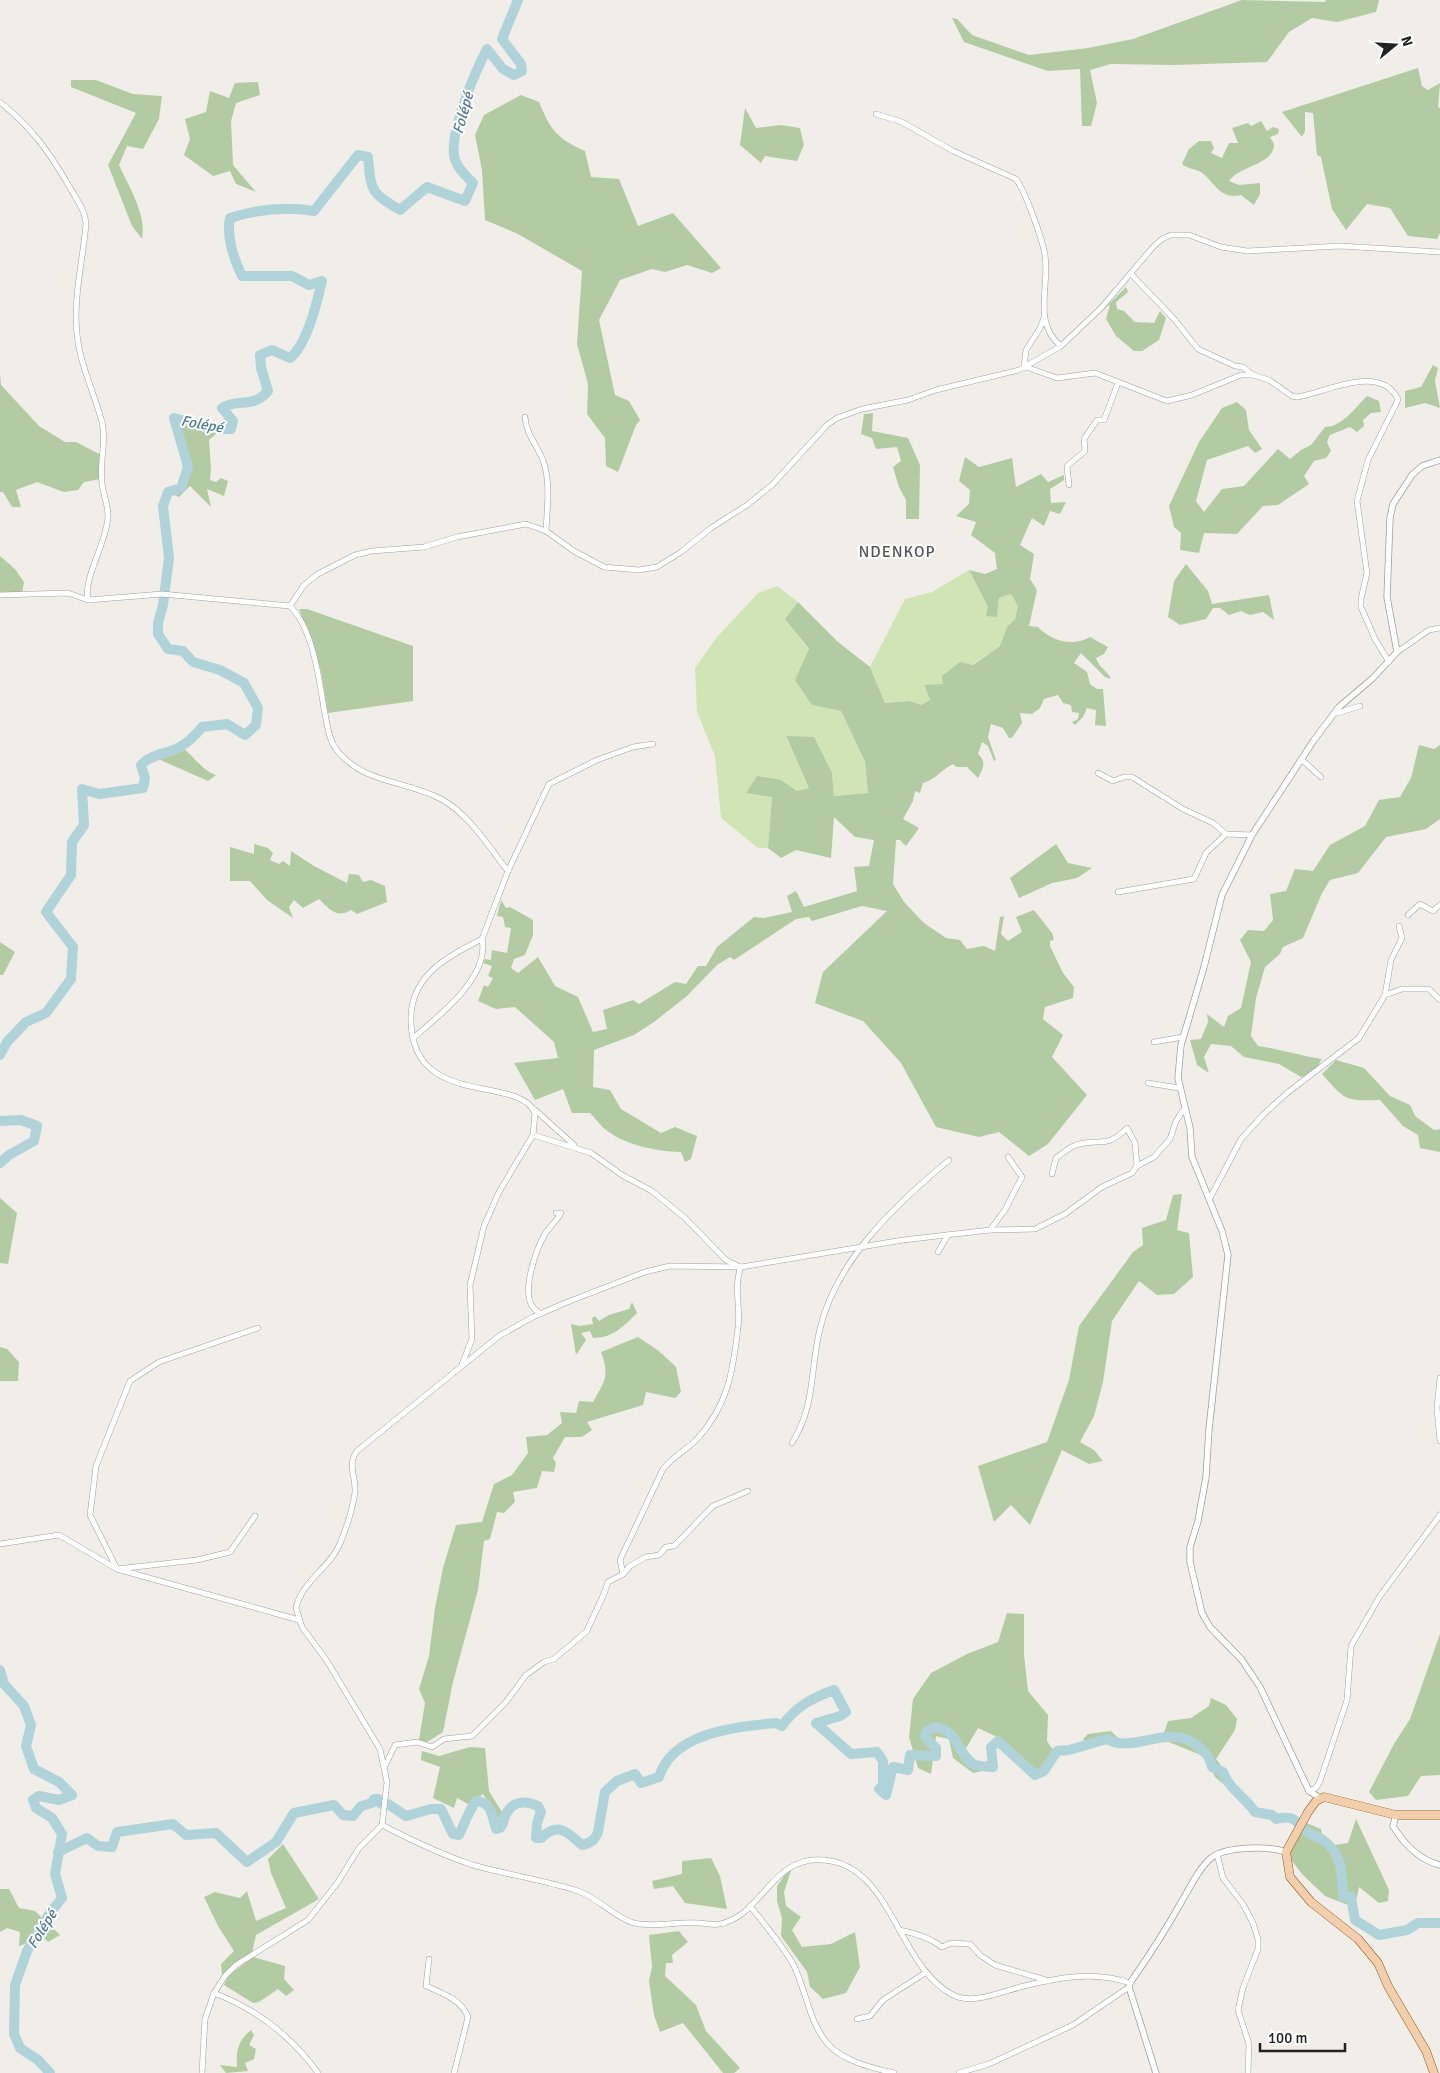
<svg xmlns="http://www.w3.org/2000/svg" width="1440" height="2073" font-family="Signika,sans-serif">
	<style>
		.grass { fill: #d1e4b6 }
		.forest { fill: #b2cba3 }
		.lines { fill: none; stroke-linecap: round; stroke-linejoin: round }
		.river { stroke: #b0d3d9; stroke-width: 10 }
		.minor-casing { stroke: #9f9f9f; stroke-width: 6 }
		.tertiary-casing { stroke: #9f9f9f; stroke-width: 7 }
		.primary-casing { stroke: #8d5a12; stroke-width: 9 }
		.minor { stroke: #fff; stroke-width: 5 }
		.tertiary { stroke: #fff; stroke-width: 5.5 }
		.primary { stroke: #f2cead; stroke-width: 8 }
		.labels { text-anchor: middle; stroke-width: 4; stroke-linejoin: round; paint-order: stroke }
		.water-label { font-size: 15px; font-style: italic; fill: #517a98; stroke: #fff }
		.quarter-label { font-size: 16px; letter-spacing: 1px; fill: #555; stroke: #fff }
	</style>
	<rect width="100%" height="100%" fill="#f1eeea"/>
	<!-- grass -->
	<g class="grass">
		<polygon points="969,570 988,607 997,616 999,598 1011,594 1018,606 1015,619 1007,627 1000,646 943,684 924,686 930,700 921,705 910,701 885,703 870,667 905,599 932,592"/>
		<polygon points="777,586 798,602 785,619 809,650 812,705 841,711 865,763 868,793 834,796 832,773 786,737 809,788 797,791 781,780 772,797 768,848 758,848 721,818 715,756 697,712 695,668 717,637 758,593"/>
	</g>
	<!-- forest -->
	<g class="forest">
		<polygon points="1242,0 1325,2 1326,0 1379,0 1376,12 1337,22 1312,18 1289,32 1267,62 1173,65 1111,64 1090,70 1097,103 1091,126 1082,126 1080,69 1048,71 964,42 952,18 957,19 972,35 1029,55 1088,48 1133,39"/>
		<polygon points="1418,68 1422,86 1428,90 1440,83 1438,107 1440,108 1440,233 1437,239 1408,236 1390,208 1367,204 1346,230 1332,209 1321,157 1317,155 1313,113 1305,112 1305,131 1302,137 1282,112"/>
		<path d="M71,80H96L133,94L162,96L159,119L143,149L127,146L119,165C129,187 147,215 142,239L132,226L108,165L136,113L71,87Z"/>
		<polygon points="258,82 260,95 236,103 231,121 233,165 256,192 236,184 230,171 213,176 184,155 190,139 185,119 206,112 210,91 229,98 235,83"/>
		<path d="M521,95L539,102C550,129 557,139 585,151L591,177L619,179L638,226L673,213L721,268L712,273L687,265L665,272L652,269L620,280L599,320L615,395L629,401L640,420L636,425L618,472L606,466L605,438L587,414L588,384L577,344L582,271L518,234L485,220L482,170L475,135L484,115Z"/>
		<polygon points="745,108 756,128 781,125 800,128 804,145 797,161 765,156 761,163 740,145"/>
		<path d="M1261,121L1267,131L1273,127L1279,129L1278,134L1270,137L1274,144C1274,165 1241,165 1229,181L1239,185L1260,183V194L1254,205L1241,195C1219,200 1215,182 1201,172C1195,169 1188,169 1182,164L1189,149L1199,141H1211L1214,148L1211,153L1222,158L1229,143H1238L1232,128L1248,123L1251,126Z"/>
		<polygon points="1126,287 1128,292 1116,302 1117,309 1124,311 1135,322 1154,323 1160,311 1166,318 1159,340 1142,351 1134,351 1116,336 1106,319 1110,305 1106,307"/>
		<polygon points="1433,365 1438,368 1435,381 1440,408 1425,403 1405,408 1405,391 1421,387"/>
		<polygon points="0,373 1,385 39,426 65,442 76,442 103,456 101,479 84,482 78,490 64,492 37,482 16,490 21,507 12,507 3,492 0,492"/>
		<path d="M1367,396L1379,401L1381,412L1371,413L1363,420L1364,426L1357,432L1350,427L1330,435L1327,442L1331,451L1326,458L1314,461L1304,476L1309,484L1278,505L1263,506L1237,534L1204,533L1199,553L1180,550L1181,533L1174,527L1169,506L1199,442L1222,408L1237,402L1246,410L1249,430L1262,449L1255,453L1248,446L1207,460L1196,501L1204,512L1222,489L1244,486L1278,449L1290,459L1301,450L1311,445L1325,427C1342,427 1355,408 1367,396Z"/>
		<polygon points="873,413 872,431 908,438 920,465 919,519 906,519 906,500 899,487 893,467 901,461 897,447 876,449 872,438 861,434 864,414"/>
		<polygon points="184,421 198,427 214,427 216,434 209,440 211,469 210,480 216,482 221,478 228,481 224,496 207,489 211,507 190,486 179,497 172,494 185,482 192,468 182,437 175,427 177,423"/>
		<path d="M965,457L979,467L1012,458L1016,487L1041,474L1048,482L1064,475V480L1050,489L1051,503L1066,502L1060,514L1050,511L1044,526L1032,518L1020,545L1034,554L1030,579L1037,590L1029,626L1038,627C1051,641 1073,647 1090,637L1108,647L1104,654L1096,658C1099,668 1108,671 1111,679L1105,677L1081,653L1074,663L1087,672L1090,684L1097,689H1103L1106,726L1095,725L1096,710L1087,708L1083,717L1075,725L1072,722L1078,719L1079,713L1072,712L1071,705L1063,703L1058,695L1044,699L1040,708L1032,714L1020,713L1022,723L1012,738H1009L1003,728L991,724L988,737L996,760L994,761L988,746L982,742L978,754C987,762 983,769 978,778L967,767H956L953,764C941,770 935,780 923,783L920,793L915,791L913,801L903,819L919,828L906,846L900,840H896L893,884L904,902L924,923L946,938L960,940L967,949L984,946L995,951L1000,917L1004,916L1001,934L1008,941L1022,932L1016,917L1034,910L1052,933L1054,940L1050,941V946L1063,973L1074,987L1073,998L1045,1007L1043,1019L1063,1035L1052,1057L1087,1095L1048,1144L1029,1156L999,1132L979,1137L936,1127L901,1063L863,1021L815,1003L823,972L887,911L862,906L812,921L809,917L796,919L734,960L730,957L717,965L687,996L654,1022L634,1035L594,1050L593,1087L610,1090L621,1109L661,1133L675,1127L697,1136L691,1159L685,1162L681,1152C656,1151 627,1146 606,1130C600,1125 595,1118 590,1113H572L563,1089L535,1100L514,1063L558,1058L554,1042L515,1007L496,1009L478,1001L484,985L488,987L493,978L488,976L492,966L483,963L485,959L491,960L492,950L507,953L511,928L505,927L503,917L497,916L501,900L506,908L510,907L533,920V935L525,955L514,959L511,968L518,973L538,957L555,986L578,997L593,1032L607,1029L603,1010L633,1000L639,1004L675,982L686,984L698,966H706L717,947L754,917L764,918L792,912L787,896L796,891L804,907L857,891L854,867L869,866L874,840L855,837L834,817L831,858L796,850L781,858L768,848L772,797L746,793L757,776L781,780L797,791L809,788L786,736L814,737L832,773L834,796L868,793L865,762L841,711L812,705L795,680L809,649L785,619L798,602L838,642L870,667L885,703L910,701L921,705L930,700L924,685L943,684L942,676L960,662L973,665L1000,646L1007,627L1015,619L1018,606L1011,594L999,598L997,617L986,616L988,607L969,570L985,574L997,569L995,553L971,535L976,522L956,516L969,504L970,490L959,481Z"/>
		<polygon points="0,556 15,569 24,582 22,593 0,595"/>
		<polygon points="1186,564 1208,591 1212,604 1269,595 1274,620 1263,612 1250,615 1241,611 1229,615 1220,608 1213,608 1206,619 1180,625 1168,617 1174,581"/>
		<polygon points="299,609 307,609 413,646 413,701 328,713 321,671"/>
		<path d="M1419,745L1434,749L1440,745V819L1426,829L1386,837L1358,873L1330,880L1322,893L1303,938L1283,947L1280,954L1265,967L1256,998L1251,1036L1258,1046C1280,1049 1300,1056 1322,1059L1314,1072L1301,1077L1279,1064L1244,1057L1231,1046L1211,1044L1204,1057L1209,1073L1197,1065L1190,1040L1201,1039L1208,1022L1207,1014L1224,1027L1228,1016L1241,1008L1251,962L1240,940L1248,930L1264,931L1273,920L1270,894L1286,891L1295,869L1313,871L1330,845L1365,826L1379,800L1400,797L1411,778Z"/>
		<path d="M184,749C195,758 203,771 216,775L208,781L158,759Z"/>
		<path d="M254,844L268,848L273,853L270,860L279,864L283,861L290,866L291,851L314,866L347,883L349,874L359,875L363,882L371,880L385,886L387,902L357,914L351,910C337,919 329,909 319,899L303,908L294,900L289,907L293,918L267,900L250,881H230V847L254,854Z"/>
		<polygon points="1056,844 1068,863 1092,868 1077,878 1052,883 1019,898 1010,878"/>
		<polygon points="0,942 15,952 3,975 0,975"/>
		<path d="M1336,1060L1364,1068L1390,1096L1410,1105L1415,1116L1434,1130L1440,1129V1152L1420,1148L1418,1135L1403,1126L1380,1100C1345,1101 1346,1101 1322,1074Z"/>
		<polygon points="1182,1194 1177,1230 1189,1233 1193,1277 1174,1294 1157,1295 1139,1281 1112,1321 1103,1382 1094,1416 1080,1442 1094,1450 1103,1461 1089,1464 1062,1450 1030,1525 1011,1505 994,1522 978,1466 1047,1442 1069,1380 1079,1326 1133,1252 1143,1245 1142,1228 1166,1220 1173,1195"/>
		<polygon points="0,1198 17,1213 8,1264 0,1263"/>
		<path d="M632,1302L637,1313C624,1326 613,1338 593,1338L590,1331L581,1333L586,1340L576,1355L571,1324L580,1326L593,1324L592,1318L595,1316L599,1321L609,1315L629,1309Z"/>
		<path d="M638,1337L659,1351L676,1367L681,1392L675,1398L646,1392L643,1405L587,1422L592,1430L582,1437H565L553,1458L556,1463L554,1472L542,1471L537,1488L513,1492L515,1502L504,1513L497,1512L490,1539L484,1541L478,1590L453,1682L443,1732L427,1742L419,1740L425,1703L419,1689L429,1656L435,1608L443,1568L456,1525L482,1522L494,1484L512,1475L528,1453L526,1437L547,1435L562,1423L560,1412L576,1413L579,1401L593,1402C605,1381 610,1376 601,1352Z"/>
		<polygon points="0,1347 7,1349 19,1362 18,1381 0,1381"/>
		<polygon points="1007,1613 1024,1614 1024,1655 1028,1691 1048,1715 1047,1741 1053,1750 1043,1769 1034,1770 997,1737 978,1728 965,1750 982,1771 973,1773 953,1758 949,1739 936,1736 931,1774 918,1768 909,1737 913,1699 931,1673 967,1654 998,1642"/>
		<polygon points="1440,1634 1440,1775 1421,1776 1408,1796 1376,1800 1369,1792 1394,1744 1410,1719"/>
		<polygon points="1211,1698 1226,1705 1237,1719 1235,1730 1216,1759 1235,1784 1226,1786 1215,1777 1206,1757 1166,1741 1114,1742 1109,1735 1099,1739 1098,1745 1087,1746 1083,1739 1088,1734 1111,1731 1120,1740 1164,1733 1168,1721 1191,1718 1209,1706"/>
		<polygon points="470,1747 485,1748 489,1791 503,1814 502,1823 483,1794 468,1804 457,1798 454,1808 433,1798 440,1767 421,1760 422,1751 439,1756"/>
		<polygon points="1356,1819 1389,1890 1388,1901 1379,1903 1359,1887 1354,1911 1363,1929 1352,1921 1348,1905 1325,1896 1302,1874 1292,1861 1290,1851 1304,1822 1321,1829 1323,1841 1334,1845 1348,1843"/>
		<polygon points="283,1844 319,1899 256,1935 252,1953 237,1961 222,1975 221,1964 234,1951 218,1926 204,1897 215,1892 240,1898 247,1891 256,1921 286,1908 271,1873 268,1859"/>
		<polygon points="711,1858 720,1876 727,1909 685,1903 673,1886 654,1889 652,1881 682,1874 682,1861"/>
		<polygon points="792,1868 784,1892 786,1906 801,1917 792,1930 802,1947 831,1944 855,1932 860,1967 846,1993 823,1999 810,1987 807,1972 781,1936 782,1918 777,1901 777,1886 787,1872"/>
		<polygon points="0,1889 9,1889 19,1908 35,1911 60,1935 48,1942 43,1937 19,1946 20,1932 7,1928 0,1932"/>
		<polygon points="679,1931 688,1942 672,1955 673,1963 666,1963 665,1976 696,2005 706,2031 740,2068 734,2073 723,2073 683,2023 660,2032 654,2015 649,1981 652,1967 649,1935"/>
		<polygon points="253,1957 285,1966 284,1979 294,1990 286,1996 278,1989 259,2002 253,2003 224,1985 229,1975"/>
		<path d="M251,2030L254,2035L249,2045L256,2049L254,2059L245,2063L248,2071L226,2073L220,2065L237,2067C236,2050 238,2041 251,2030Z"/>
	</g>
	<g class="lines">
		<!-- river -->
		<g class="river">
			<path d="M0,1055L7,1042L26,1022L46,1013L71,979L73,947L46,912L71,875L72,842L84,825L82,789L99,794L143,788L145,778L141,765C149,755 166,754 178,748C188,743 195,736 202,727L227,724L245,735L256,725L258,708L244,683L220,670L193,662L183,651L168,649L158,634V623L163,605L169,558L163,506L168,492L181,488L188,467L174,418L218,429H231L233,421L222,408C238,398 253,409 268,391L261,368L260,355L272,350L290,358C307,345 317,302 322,281L309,285L292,276H242C234,260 226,236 230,218C258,209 284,206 314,211L358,155L368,157C371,190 370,193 400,210L427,187L465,201L473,183C467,177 459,170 456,162C445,141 476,70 487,49L503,69L514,75L522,71L521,64L502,39L518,0"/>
			<polyline points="0,1121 21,1120 37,1126 34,1141 9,1155 0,1163"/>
			<polyline points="0,1670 4,1684 24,1706 31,1725 26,1746 34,1769 59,1782 72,1795 59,1800 39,1796 33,1800 36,1808 52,1818 62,1834 55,1874 62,1898 48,1916 27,1951 15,1985 14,2034 20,2048 38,2060 50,2073"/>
			<path d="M58,1852L87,1838L98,1846L112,1847L117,1832L173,1824L186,1835L216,1833L247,1862L276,1842L294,1813L334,1805L343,1815L353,1816L361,1806L372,1803L374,1799H378L381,1804H388L406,1816L431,1809H441L453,1834L459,1835C465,1823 468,1812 476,1801C492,1802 492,1816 496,1829L500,1828C505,1823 503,1819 506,1814C513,1800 527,1801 538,1806L541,1812L537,1823L536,1838H541C559,1821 568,1833 582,1845C591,1843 595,1840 598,1832L605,1792L617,1781L635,1774L641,1783L659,1777C673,1732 736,1727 776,1723L782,1726C795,1707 812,1698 834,1690L846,1712L840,1716L816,1723L851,1754L877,1752L883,1761V1786L879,1789L886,1795L893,1767L908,1770L910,1755L936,1756V1748L925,1737L926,1732L934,1727C959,1730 955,1751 973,1764C978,1767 987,1766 993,1767L991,1747L998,1741L1035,1775L1044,1771L1057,1751L1069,1750L1107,1739C1136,1755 1170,1720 1200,1748C1207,1754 1210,1758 1212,1767L1223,1772C1229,1789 1245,1797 1255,1812L1272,1815L1276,1819C1298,1814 1294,1823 1309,1833C1313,1836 1319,1837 1323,1840C1343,1854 1342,1874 1343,1897H1351L1355,1920L1379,1935L1407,1930L1418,1923H1440"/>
		</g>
		<defs>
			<g id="minor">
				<path d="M0,102C32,128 48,150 69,186C76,199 85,209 86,224C83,260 73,298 77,334C80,365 94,392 102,422C107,442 99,462 102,483C103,494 108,504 108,516C107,543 83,577 88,600"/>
				<path d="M876,114L902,122L953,151L1016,179C1026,193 1042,238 1045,255C1050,286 1032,323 1061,346"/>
				<polyline points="1131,274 1175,320 1198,349 1235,366 1243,367 1253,375"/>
				<path d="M1026,367L1057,378L1095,373L1167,401L1192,395L1241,375H1253L1269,380L1292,396L1297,397C1323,394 1379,362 1398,399L1397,402L1368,460L1357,501L1367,573L1361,599V607L1375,639L1389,662"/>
				<polyline points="1024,368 1026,350 1040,328 1044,318"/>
				<path d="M525,417C526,434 537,445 543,460C551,483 547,508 546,531"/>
				<polyline points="1069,485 1067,466 1085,451 1084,439 1097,420 1104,420 1118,383"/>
				<polyline points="0,595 68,593 88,600 162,594 290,606 304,585 318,574 355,555 372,551 424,547 457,537 526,524 546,531 574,551 604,567 639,570 657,567 681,552 711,528 747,505 772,485 827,425 837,418 862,409 908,400 936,390 1019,370 1061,346 1102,307 1153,247 1162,239 1171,235 1189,235 1221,247 1247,251 1340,246 1440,252"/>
				<path d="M290,606C313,629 319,678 324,709C327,722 328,738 336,749C362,784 406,780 441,799C469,814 488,846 508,871L482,939C450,955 413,974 411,1015C408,1111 518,1073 535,1113L533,1135L591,1153L622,1175L652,1191L685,1218L726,1260L740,1267"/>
				<polyline points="1397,652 1429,630 1440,628"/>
				<polyline points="1334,714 1360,706"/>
				<polyline points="1301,759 1321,777"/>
				<polyline points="1098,773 1113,781 1124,777 1132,777 1183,809 1213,823 1226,834 1252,835"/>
				<polyline points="508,871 549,784 597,760 633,747 653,744"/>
				<polyline points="1118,892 1194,879 1206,853 1226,834"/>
				<polyline points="1408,915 1420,904 1433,911 1440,905"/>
				<polyline points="1385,995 1391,960 1402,938 1399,926"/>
				<path d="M413,1038C439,1016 490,977 482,939"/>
				<polyline points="1154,1042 1183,1037"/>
				<polyline points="1148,1083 1179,1088"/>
				<polyline points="534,1109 574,1145"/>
				<path d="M1052,1174L1056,1158C1062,1154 1069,1147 1076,1145C1101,1137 1105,1150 1127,1128L1135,1143L1137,1166"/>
				<polyline points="1210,1198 1241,1139 1264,1114 1287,1093 1359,1038 1385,995 1402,989 1429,989 1440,1000"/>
				<polyline points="990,1230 1005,1210 1022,1177 1008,1157"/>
				<polyline points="938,1252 948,1235"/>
				<path d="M540,1314C538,1311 534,1309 532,1306C522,1290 536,1249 545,1234C549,1227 557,1221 561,1213H556"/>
				<polyline points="462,1364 472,1339 470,1285 484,1226 499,1192 533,1135"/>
				<polyline points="1440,1378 1437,1408 1440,1441"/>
				<path d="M792,1443C815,1406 810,1374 819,1333C834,1262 895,1205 949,1160"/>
				<polyline points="255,1516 230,1552 197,1560 117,1569 299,1620"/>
				<polyline points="0,1544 59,1535 117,1569 90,1515 96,1466 130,1381 159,1362 258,1328"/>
				<path d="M623,1574L620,1560L663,1469C673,1456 687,1450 698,1438C728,1405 733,1371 738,1328C741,1307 733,1287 741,1267"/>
				<path d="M385,1766L395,1745L417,1742L432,1747L444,1739L472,1736L506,1702L526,1675L544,1662L554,1659L587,1631C593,1615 603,1600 608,1582L623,1574L630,1566L646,1557L659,1555L666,1547L674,1546L713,1506L748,1491"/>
				<polyline points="1309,1791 1316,1788 1320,1781 1347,1700 1351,1646 1380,1596 1440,1515"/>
				<path d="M382,1825C411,1840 442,1855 473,1865C508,1875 544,1880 578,1891C599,1898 613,1917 634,1923C654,1928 678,1921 699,1923C706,1923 714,1926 720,1924C763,1915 771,1856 823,1860C892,1864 897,1966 953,1995C973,2005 1000,1992 1020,1987C1056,1978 1095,1970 1130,1983"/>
				<polyline points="1217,1854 1223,1878 1243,1904 1253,1923 1258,1939 1258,1949 1243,1988 1238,2010 1249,2044 1248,2073"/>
				<path d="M750,1906C765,1925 781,1943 793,1964C806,1989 809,2023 828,2044C843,2061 872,2068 894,2073"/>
				<path d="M899,1930C915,1933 929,1937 942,1947L951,1943L970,1944L980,1955L995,1965L1049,1981"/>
				<path d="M429,1959L426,1986C442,1993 462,2000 468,2017L454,2073"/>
				<path d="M214,1993C256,2009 292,2037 318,2073"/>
				<polyline points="857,2019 870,2016 883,2000 925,1973"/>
				<path d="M202,2073L205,2019L214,1993L225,1976L236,1965L308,1920L338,1882L359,1848L382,1825L387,1782L380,1749L327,1661L302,1627L296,1608C302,1580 332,1567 341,1541C347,1526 353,1508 355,1492C356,1477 347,1464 357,1451L499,1336L533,1317L565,1303L645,1272L670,1266L741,1267L903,1240L990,1230L1035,1229L1065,1214L1102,1187L1132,1173L1137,1166L1154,1157L1170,1139L1176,1121L1184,1109"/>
				<polyline points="959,2073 989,2064 1073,2025 1129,1987"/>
			</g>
			<g id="tertiary">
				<polyline points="1320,1798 1309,1791 1260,1687 1242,1660 1210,1627 1202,1613 1190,1562 1190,1547 1198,1521 1206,1477 1209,1429 1228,1255 1222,1231 1192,1157 1190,1128 1178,1078 1181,1045 1204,967 1222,895 1252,835 1314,740 1339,707 1373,678 1397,652 1387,597 1390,518 1393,504 1412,475 1422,466 1440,460"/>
				<path d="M1396,1815L1393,1826C1404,1844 1419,1860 1440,1865"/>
				<path d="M1156,2073L1129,1987L1130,1983C1149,1956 1167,1928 1183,1899C1191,1886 1199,1868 1211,1858C1226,1846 1269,1846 1286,1852"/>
			</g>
			<polyline id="primary" points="1434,2073 1426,2051 1388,1986 1378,1963 1358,1939 1311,1902 1290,1877 1286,1852 1308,1812 1316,1801 1324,1797 1396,1815 1440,1815"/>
		</defs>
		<!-- minor casing -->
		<use href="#minor" class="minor-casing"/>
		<!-- tertiary casing -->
		<use href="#tertiary" class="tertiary-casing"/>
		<!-- primary casing -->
		<use href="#primary" class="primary-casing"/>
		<!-- minor -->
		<use href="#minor" class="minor"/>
		<!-- tertiary -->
		<use href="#tertiary" class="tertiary"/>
		<!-- primary -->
		<use href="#primary" class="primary"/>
	</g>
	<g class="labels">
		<!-- water labels -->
		<g class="water-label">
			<text transform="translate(463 113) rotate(-75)" y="5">Folépé</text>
			<text transform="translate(202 424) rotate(10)" y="5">Folépé</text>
			<text transform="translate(42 1929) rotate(-58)" y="5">Folépé</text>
		</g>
		<!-- quarter labels -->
		<g class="quarter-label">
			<text x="897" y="557">NDENKOP</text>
		</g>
	</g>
	<!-- north arrow -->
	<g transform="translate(1395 45) rotate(72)" stroke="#ffffff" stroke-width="4" paint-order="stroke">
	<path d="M0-4L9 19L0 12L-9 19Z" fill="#222222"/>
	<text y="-8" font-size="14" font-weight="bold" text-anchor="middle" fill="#222222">N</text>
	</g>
	<!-- scale -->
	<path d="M1260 2043v8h85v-8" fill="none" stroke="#222222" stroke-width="2.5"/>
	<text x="1268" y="2043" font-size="15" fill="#222222" stroke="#ffffff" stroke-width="4" paint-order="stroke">100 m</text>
</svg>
